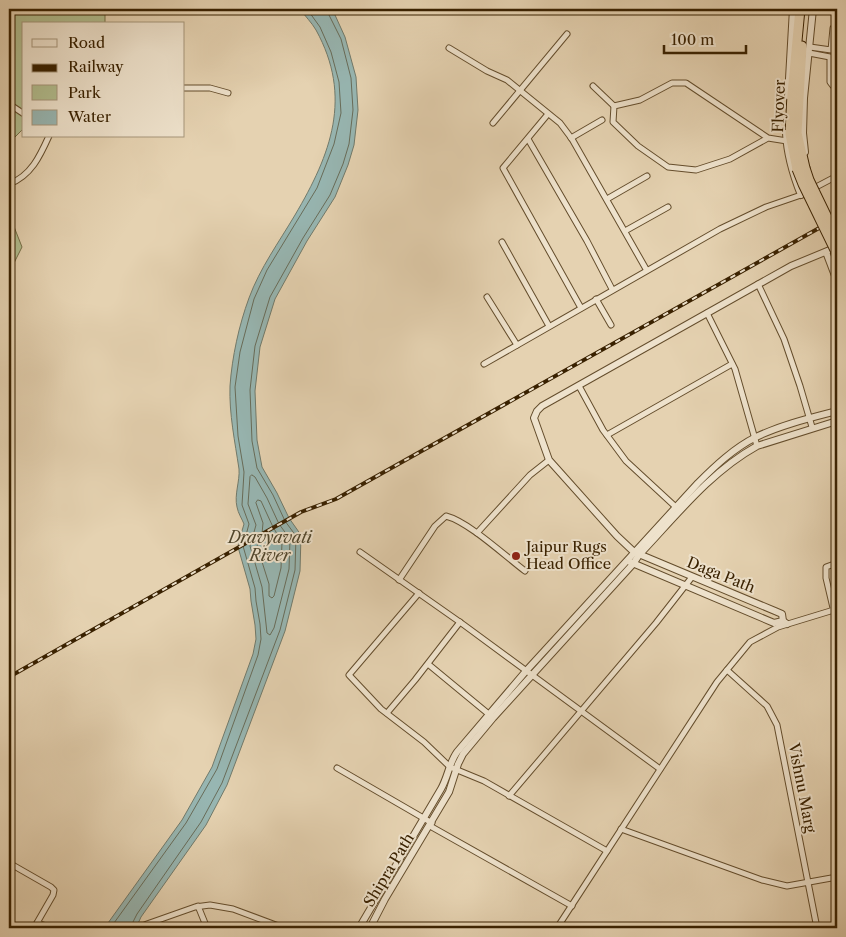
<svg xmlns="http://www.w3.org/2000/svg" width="846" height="937" font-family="'Libre Caslon Text',serif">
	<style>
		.green { fill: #b1bd8e; stroke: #756f47 }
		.water { fill: #97b6b2; stroke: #717a6b }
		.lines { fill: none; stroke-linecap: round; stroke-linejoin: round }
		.shore { stroke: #686c59; stroke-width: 1 }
		.minor-casing { stroke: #644d2c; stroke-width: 7 }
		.tertiary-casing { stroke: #644d2c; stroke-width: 8 }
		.trunk-casing { stroke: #392100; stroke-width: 11 }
		.minor { stroke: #eee2cc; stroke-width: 5 }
		.tertiary { stroke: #eee2cc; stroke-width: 6 }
		.trunk { stroke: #e5d2b1; stroke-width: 9 }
		.rail-casing { stroke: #392100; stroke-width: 4 }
		.rail { stroke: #eee2cc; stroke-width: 2; stroke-dasharray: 5.5; stroke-linecap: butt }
		.trunk-bridge-casing { stroke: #392100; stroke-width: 11; stroke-linecap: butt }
		.trunk-bridge { stroke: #e5d2b1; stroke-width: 9 }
		.poi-dot { fill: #8f2418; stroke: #eee2cc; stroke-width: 2 }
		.labels { text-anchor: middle; stroke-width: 4; stroke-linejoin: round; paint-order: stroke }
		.street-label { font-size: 15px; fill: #392100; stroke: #eee2cc }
		.poi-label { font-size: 15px; fill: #392100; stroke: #eee2cc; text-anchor: start }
		.water-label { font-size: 16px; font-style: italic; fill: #50462c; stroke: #eee2cc }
	</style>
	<rect width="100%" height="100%" fill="#e5d2b1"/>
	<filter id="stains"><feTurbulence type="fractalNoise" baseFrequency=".004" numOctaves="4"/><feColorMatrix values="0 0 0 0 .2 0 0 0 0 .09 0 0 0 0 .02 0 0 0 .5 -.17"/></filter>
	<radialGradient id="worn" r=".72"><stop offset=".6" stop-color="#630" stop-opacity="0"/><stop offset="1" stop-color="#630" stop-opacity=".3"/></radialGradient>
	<!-- green -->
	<g class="green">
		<polygon points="9,9 105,9 105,24 24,24 24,128 9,143"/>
		<polygon points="9,214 22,247 9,273"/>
	</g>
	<!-- water -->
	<path class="water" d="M300,9H330L335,15L345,37L356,77L358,110L354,145L348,165L335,197L307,241L275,299L260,347L255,391L257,440L262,467L277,493L289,518L301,535L300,571L285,631L227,785L206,825L141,917L136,928H108V923L182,820L212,767L253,654L256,639L255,625L251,601L250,589L238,547L239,541L244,524C242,519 238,513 237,507C234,495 240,481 239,469C235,442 229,414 230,386C232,357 239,325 249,298C260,268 279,242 295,215C331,154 353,97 316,30C312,23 305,16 300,9Z"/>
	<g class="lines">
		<!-- shore -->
		<g class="shore">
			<polygon points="252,475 255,477 267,498 279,524 290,539 289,569 274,628 270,635 267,633 262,587 250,546 256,525 248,504 250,477"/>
			<polygon points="258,500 261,501 273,527 282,542 281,568 274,596 272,598 269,596 269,584 257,546 262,534 263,523 256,503"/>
			<polyline points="133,922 137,914 201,822 222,783 280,630 295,570 296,536 285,521 273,495 257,468 252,441 250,390 255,346 270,297 303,238 330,195 343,164 349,144 353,110 351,78 341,39 326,9"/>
			<polyline points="114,923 186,823 217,769 258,655 261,639 260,624 256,601 255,588 243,546 249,524 242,505 244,472 238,436 235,387 240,352 254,299 267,270 317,188 334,144 341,113 339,82 331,52 320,27 307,9"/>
		</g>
		<defs>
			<g id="minor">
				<polyline points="810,47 831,50 833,28 837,24"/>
				<polyline points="449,48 487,71 507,80 560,123 572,139 646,269"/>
				<polyline points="809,53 830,57 830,82 833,86 837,87"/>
				<polyline points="593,86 614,106"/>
				<polyline points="184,88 210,88 228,93"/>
				<polyline points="9,104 24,114"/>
				<polyline points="548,114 503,168 581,308"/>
				<polyline points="493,123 567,34"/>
				<polyline points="571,138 602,120"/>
				<polyline points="768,138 686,83 672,83 640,100 614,106 613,122 638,146 668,167 696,170 730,159 768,138 787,141"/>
				<polyline points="528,139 587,241 612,289"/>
				<path d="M9,184C31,176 40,156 49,136"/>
				<polyline points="816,187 837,176"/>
				<polyline points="607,199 647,176"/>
				<polyline points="625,231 668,207"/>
				<polyline points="502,242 549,326"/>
				<polyline points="758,284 784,339 800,386 812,427"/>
				<polyline points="487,297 517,345"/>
				<polyline points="596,299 611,325"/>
				<polyline points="707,313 735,369 757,446"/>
				<polyline points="484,364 720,229 766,207 801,195"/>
				<polyline points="579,386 603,430 626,461 678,509"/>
				<polyline points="607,435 732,364"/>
				<polyline points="477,533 530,475 549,460"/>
				<polyline points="360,552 464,625 660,769"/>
				<polyline points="837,563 826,567 826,578 837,625"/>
				<path d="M399,580L435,526L446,516C469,522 505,556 525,571"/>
				<polyline points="419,593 349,675 381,709 424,742 450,767 484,781 607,851"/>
				<polyline points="428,664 491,716"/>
				<polyline points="727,670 767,706 777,725 817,928"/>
				<polyline points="387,713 415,680 460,622"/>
				<polyline points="337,768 432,823"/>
				<polyline points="509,796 656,623 692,577"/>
				<polyline points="430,826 572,906"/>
				<polyline points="621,829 762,880 787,886 837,877"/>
				<polyline points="9,863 51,887 54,890 53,895 34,928"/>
				<polyline points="198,906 207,928"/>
				<polyline points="37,923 53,928"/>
				<polyline points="104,928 144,925 195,907 210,905 233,909 284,928"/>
				<polyline points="557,928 717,682 750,642 778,627 837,609"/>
			</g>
			<g id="tertiary">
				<polyline points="788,96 793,9"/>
				<path d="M786,133C787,155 793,175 801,195L809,190"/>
				<polyline points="805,152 803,133 804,98 813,9"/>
				<polyline points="826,252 837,281"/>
				<polyline points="630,562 774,623 783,621"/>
				<polyline points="787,624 783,621 782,614 775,611 634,552 617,536 549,460 534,418 537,411 542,406 791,266 837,247"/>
				<path d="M359,928L441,789C448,777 449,763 457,752L526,671L698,483C715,466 734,448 756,437C781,425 810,418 837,411"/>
				<path d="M370,928L385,899L449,792L458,764L463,754L493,718L633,564L639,555C676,516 710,472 757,446L837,421"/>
			</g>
			<g id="trunk">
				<polyline points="802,46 797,133 805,168"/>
				<polyline points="797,169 790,134 792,94 800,9"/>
			</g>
		</defs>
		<!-- minor casing -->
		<use href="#minor" class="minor-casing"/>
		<!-- tertiary casing -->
		<use href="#tertiary" class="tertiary-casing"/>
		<!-- trunk casing -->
		<use href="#trunk" class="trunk-casing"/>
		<!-- minor -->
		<use href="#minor" class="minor"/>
		<!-- tertiary -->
		<use href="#tertiary" class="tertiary"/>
		<!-- trunk -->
		<use href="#trunk" class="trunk"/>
		<defs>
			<polyline id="rail" points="9,677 301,512 336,499 837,218"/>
		</defs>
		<!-- rail casing -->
		<use href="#rail" class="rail-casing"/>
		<!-- rail -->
		<use href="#rail" class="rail"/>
		<defs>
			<g id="trunk-bridge">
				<polyline points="805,168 809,180 837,238"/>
				<polyline points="797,169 803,184 837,254"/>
			</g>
		</defs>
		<!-- trunk-bridge casing -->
		<use href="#trunk-bridge" class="trunk-bridge-casing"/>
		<!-- trunk-bridge -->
		<use href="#trunk-bridge" class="trunk-bridge"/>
	</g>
	<!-- markers -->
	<circle class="poi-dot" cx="516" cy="556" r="5"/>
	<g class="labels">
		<!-- street labels -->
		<g class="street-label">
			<text transform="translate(779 106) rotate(-88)" y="5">Flyover</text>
			<text transform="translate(721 575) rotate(22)" y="5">Daga Path</text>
			<text transform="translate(802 788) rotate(79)" y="5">Vishnu Marg</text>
			<text transform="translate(389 870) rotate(-59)" y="5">Shipra Path</text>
		</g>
		<!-- poi labels -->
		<g class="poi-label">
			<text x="526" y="552">Jaipur Rugs<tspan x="526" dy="17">Head Office</tspan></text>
		</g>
		<!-- water labels -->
		<g class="water-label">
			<text x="270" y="543">Dravyavati<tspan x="270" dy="18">River</tspan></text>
		</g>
	</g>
	<!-- margin -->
	<rect width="846" height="937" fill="none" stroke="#e5d2b1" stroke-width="30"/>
	<rect x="10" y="10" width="826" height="917" fill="none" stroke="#392100" stroke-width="2.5"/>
	<rect x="15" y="15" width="816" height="907" fill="none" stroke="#392100"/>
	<!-- legend -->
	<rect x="22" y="22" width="162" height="115" fill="#eee2cc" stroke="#a6957a"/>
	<rect x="32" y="39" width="25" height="8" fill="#eee2cc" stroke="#a6957a"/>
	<text x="68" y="48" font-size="15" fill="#392100">Road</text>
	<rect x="32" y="64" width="25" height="8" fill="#392100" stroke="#a6957a"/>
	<text x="68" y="72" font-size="15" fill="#392100">Railway</text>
	<rect x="32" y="85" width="25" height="15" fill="#b1bd8e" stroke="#a6957a"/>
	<text x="68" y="98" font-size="15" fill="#392100">Park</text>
	<rect x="32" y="110" width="25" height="15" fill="#97b6b2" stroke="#a6957a"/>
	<text x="68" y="122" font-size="15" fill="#392100">Water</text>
	<!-- scale -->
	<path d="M664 45v8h82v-8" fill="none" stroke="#392100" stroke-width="2.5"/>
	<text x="671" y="45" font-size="15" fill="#392100" stroke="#eee2cc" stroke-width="4" paint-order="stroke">100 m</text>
	<rect width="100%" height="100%" filter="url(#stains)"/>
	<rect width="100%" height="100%" fill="url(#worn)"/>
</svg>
